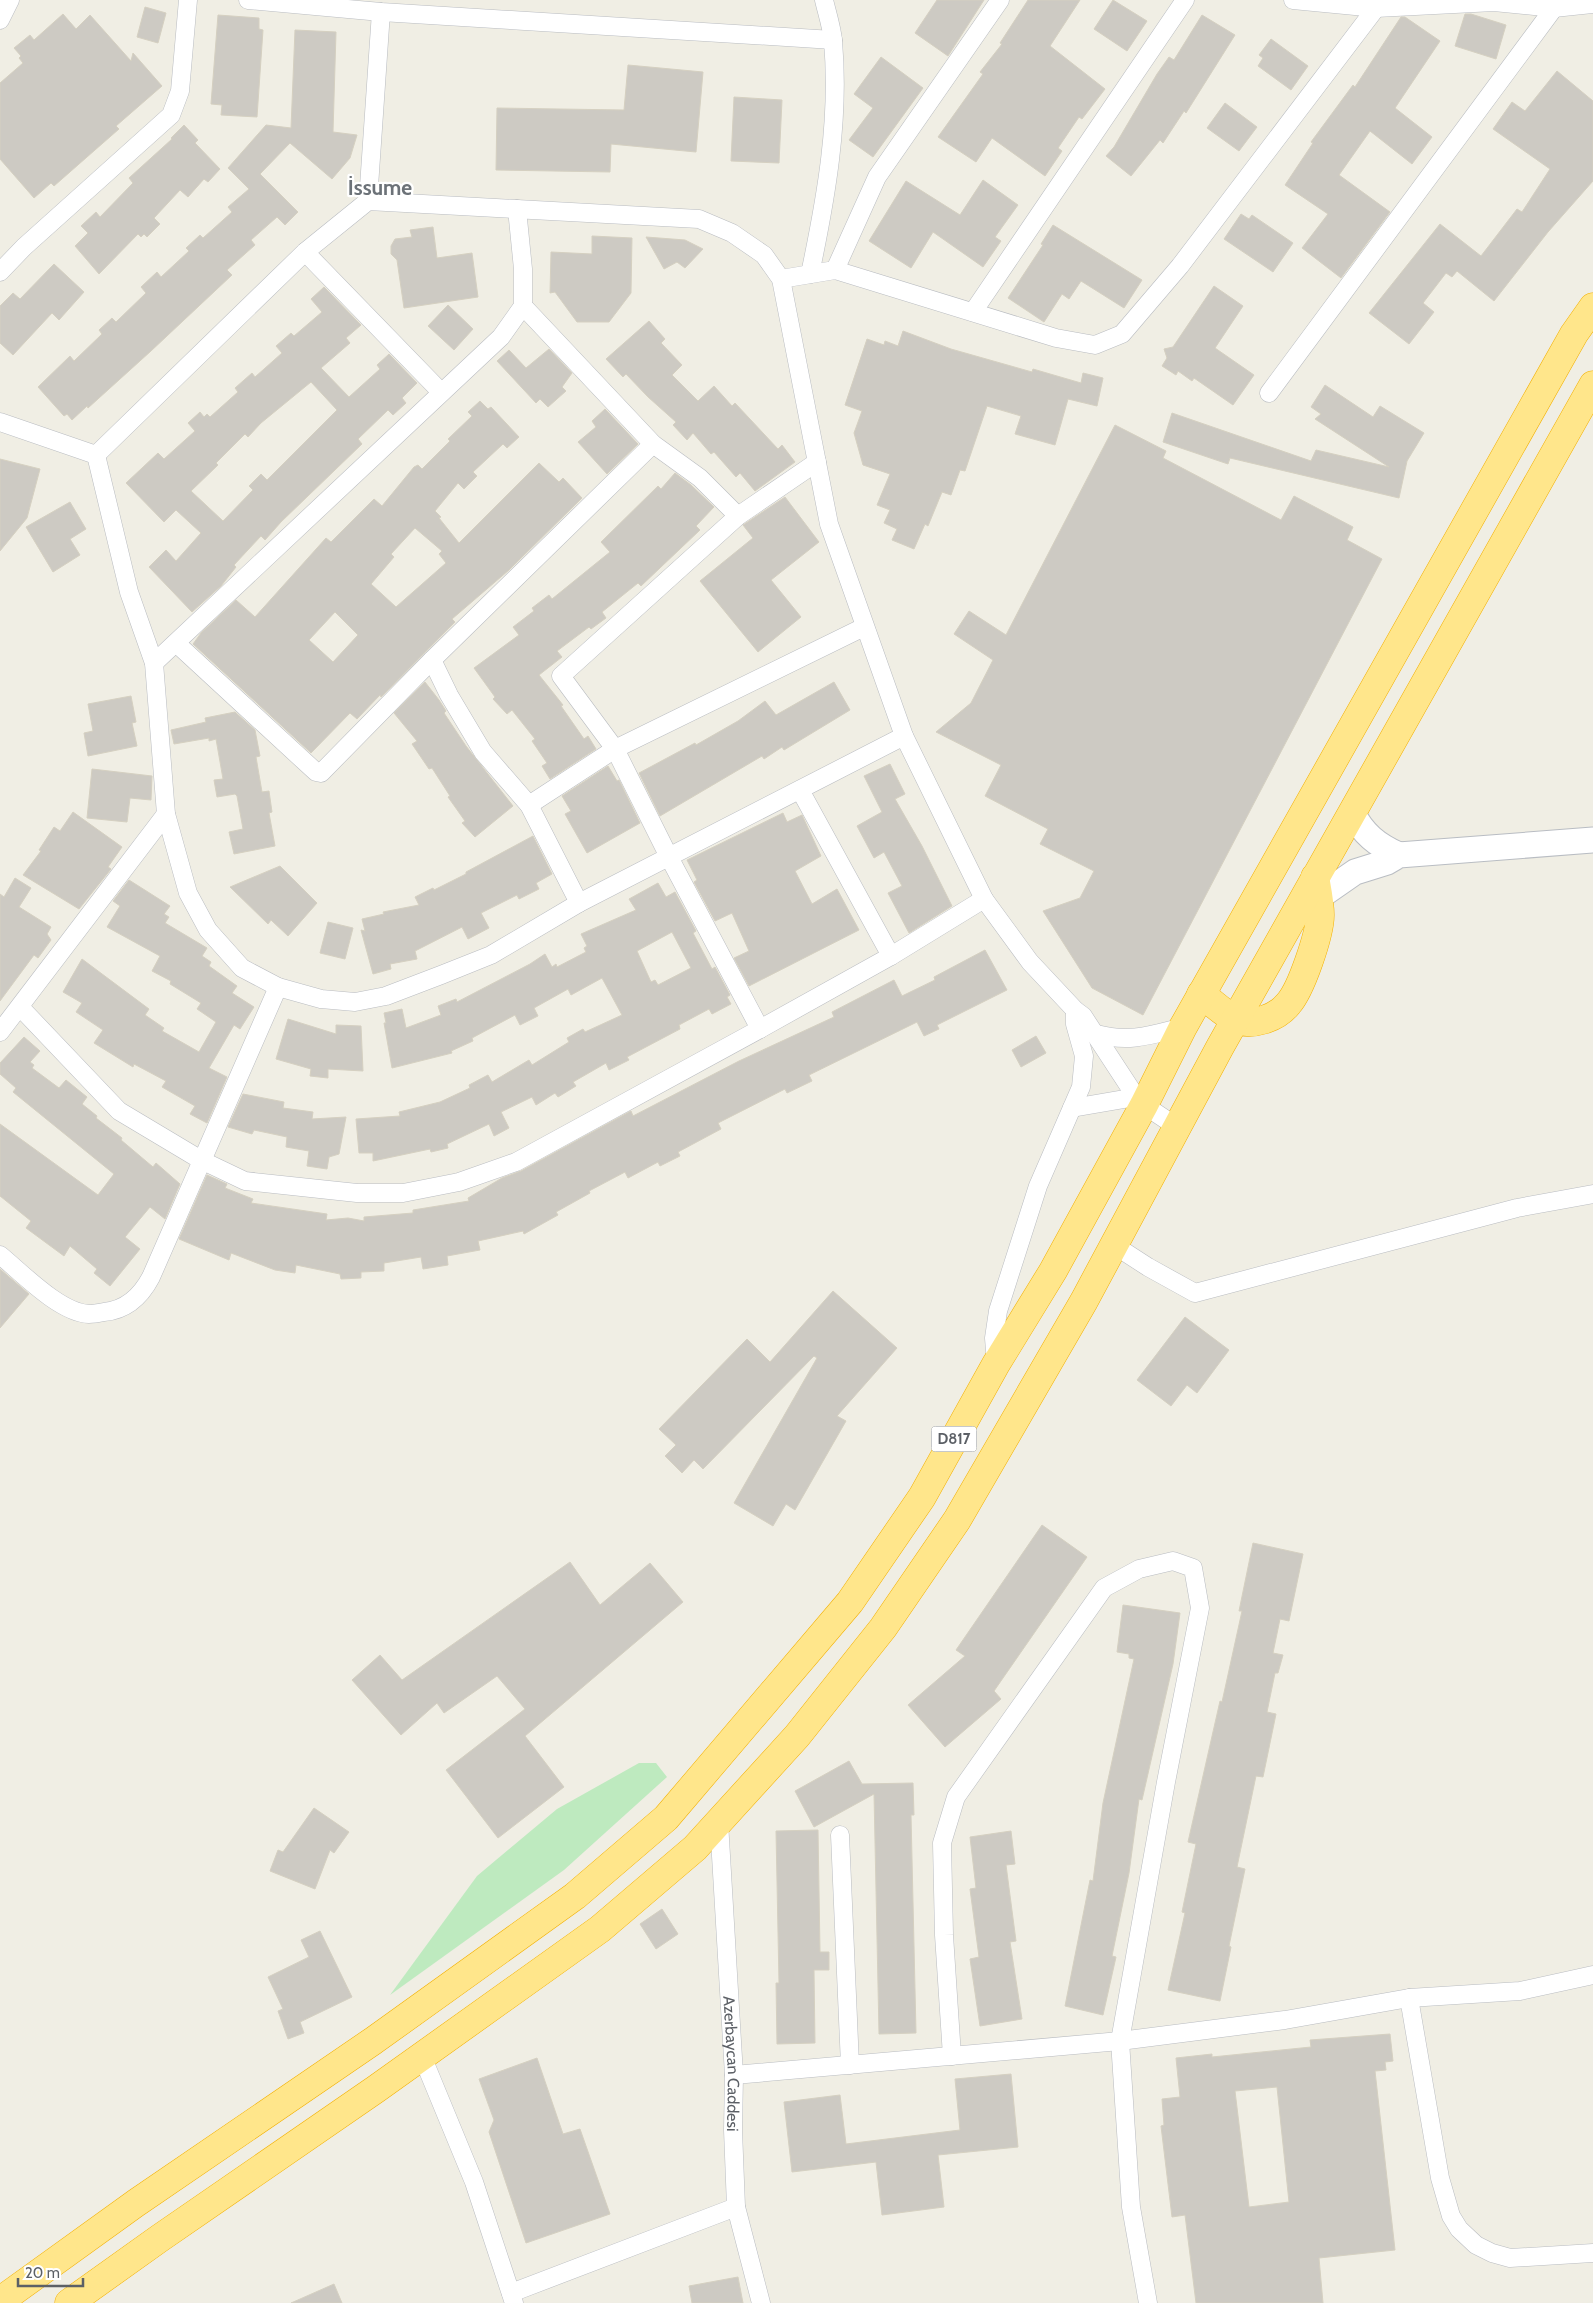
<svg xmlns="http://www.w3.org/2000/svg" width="1593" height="2303" font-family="Cabin,sans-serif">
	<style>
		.green { fill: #beeabf }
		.building { fill: #cdcac3; stroke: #d5d0c1; fill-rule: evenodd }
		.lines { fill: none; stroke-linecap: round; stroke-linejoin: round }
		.street-casing { stroke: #b9bcc1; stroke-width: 19 }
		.secondary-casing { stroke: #b9bdc3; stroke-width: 27 }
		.highway-casing { stroke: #f3b000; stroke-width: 29 }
		.street { stroke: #fff; stroke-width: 18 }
		.secondary { stroke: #fff; stroke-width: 25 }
		.highway { stroke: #ffe68b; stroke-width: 28 }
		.labels { text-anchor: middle; stroke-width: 4.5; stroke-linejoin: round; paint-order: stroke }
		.shield { fill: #fff; stroke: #8d9094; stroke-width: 1 }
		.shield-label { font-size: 15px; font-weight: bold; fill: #5c6066 }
		.street-label { font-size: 16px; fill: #5c6066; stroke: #fff }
		.district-label { font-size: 21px; font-weight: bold; fill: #6c7278; stroke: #fff }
	</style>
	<rect width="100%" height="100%" fill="#f0eee4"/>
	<!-- green -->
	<polygon class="green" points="639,1763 656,1763 667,1777 564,1870 390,1995 477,1876 557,1809"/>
	<!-- building -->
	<g class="building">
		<polygon points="937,0 984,0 948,56 915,33"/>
		<polygon points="1028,0 1080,0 1050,46 1105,89 1082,119 1079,117 1058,148 1062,151 1045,176 992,138 976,162 938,137 983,74 980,72 1002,44 1000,43"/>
		<polygon points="1113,0 1147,21 1127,51 1094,29"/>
		<polygon points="145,7 166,13 158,43 137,37"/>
		<polygon points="63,14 76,29 90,15 131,61 133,53 162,86 116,126 119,129 95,150 54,186 51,183 34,198 0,159 0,83 23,63 19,58 21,56 14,48 30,35 34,40"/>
		<polygon points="1465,14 1471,14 1506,25 1496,59 1455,46"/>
		<polygon points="218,15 259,18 259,29 263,30 257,117 221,115 222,105 211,104"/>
		<polygon points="1202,15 1235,35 1186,113 1184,111 1163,143 1160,140 1131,176 1106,156 1114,147 1157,74 1169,57 1174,60"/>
		<polygon points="1401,17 1405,17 1440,41 1395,108 1432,137 1412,164 1370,131 1339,175 1390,212 1341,278 1302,248 1328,214 1285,185 1313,143 1311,142 1353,85 1355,87"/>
		<polygon points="295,30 336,32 333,132 357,135 350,158 332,179 290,143 260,174 298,212 285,225 277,217 251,240 255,245 227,270 232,275 151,351 88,408 87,406 72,420 67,414 64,416 38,387 70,356 74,361 102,334 99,330 112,318 116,322 146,293 141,287 157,272 161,277 189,251 186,248 200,235 203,238 232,212 228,207 249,189 228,168 266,125 291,128"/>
		<polygon points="1271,39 1308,66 1291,90 1258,66 1263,58 1259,55"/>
		<polygon points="881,57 923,88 873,157 849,140 873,108 854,94"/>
		<polygon points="628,65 703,72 696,152 611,144 610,172 496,170 497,108 624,110"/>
		<polygon points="1557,71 1593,101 1593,181 1548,232 1494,301 1457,271 1452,277 1446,273 1423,303 1434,312 1409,344 1369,313 1440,224 1481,256 1517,209 1522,212 1550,169 1493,129 1512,102 1525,111"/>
		<polygon points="734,97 782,100 779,163 731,161"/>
		<polygon points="1225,103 1257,127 1239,151 1207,128"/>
		<polygon points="184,125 198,140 195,143 220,169 208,182 204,179 188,197 180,190 154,218 160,224 147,237 144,234 141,237 138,234 99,274 75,246 88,233 81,226 96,212 100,217 133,183 129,178 172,139 171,138"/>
		<polygon points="983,180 1018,205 995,237 1001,241 983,267 933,232 911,268 869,241 906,181 960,215"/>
		<polygon points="1241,214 1249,219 1252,215 1293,243 1273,272 1224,239"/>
		<polygon points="1053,225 1142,280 1124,308 1081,281 1069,299 1062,294 1044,322 1008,298 1043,245 1041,244"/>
		<polygon points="433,227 437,258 472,253 478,297 404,308 397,260 391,254 391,246 395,239 412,237 410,230"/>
		<polygon points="592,236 632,238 631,293 609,322 577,322 555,292 550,293 551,252 592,254"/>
		<polygon points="646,237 685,240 703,249 685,268 677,262 664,269"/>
		<polygon points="54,264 84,292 59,320 52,313 13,355 0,343 0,306 13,293 20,299"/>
		<polygon points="1214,286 1243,306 1215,348 1254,375 1233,405 1194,378 1192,381 1178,371 1176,375 1162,366 1167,358 1164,349 1173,347"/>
		<path d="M324,287L361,325L346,338L350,343L321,368L349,397L380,369L377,365L389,354L417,383L402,398L406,403L393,415L388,410L358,439L362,444L281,522L265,540L261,536L234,565L236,567L221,586L192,612L149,567L166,550L176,561L201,533L176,510L164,522L126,483L158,453L164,459L195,431L188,423L200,412L204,417L207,414L210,417L238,392L235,388L252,373L255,377L282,353L276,346L291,333L294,336L322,312L311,299ZM311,382L337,410L267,480L261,474L249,486L253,490L223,521L191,491L218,465L216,463L245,434L248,437L261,423Z"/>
		<polygon points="448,305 473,329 454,350 428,326"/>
		<polygon points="649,321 665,339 661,343 682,365 672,375 698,401 714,386 732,406 735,403 778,449 782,445 795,462 755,491 740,473 736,477 714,452 711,454 693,433 687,440 673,425 676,422 648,397 626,374 623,377 606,359"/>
		<polygon points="903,331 951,349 1032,372 1033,369 1081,383 1083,373 1103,378 1097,406 1068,399 1055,445 1015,434 1021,416 987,406 965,471 960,470 951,495 942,492 928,526 925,524 914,549 892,540 897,529 884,523 890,510 877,505 890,474 863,465 854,433 862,411 845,405 867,339 884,345 885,341 898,346"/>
		<polygon points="549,349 572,373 562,387 566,391 548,407 540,399 536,403 497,361 509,350 526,368"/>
		<polygon points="1325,385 1373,417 1380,406 1424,433 1407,461 1399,498 1230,458 1228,464 1163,442 1172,413 1311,461 1316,450 1389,467 1315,419 1321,414 1311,407"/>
		<path d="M480,401L488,409L491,407L519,437L507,448L503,444L473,472L477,476L464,489L458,483L435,511L441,517L439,518L459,543L539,463L559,482L563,478L582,498L509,570L452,619L455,622L381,697L380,695L357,719L350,713L311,753L193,644L201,633L236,600L255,617L326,538L331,542L374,499L382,506L414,467L418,465L422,469L450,441L448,439L472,416L468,412ZM415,528L442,551L439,554L446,563L396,607L371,584L394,557L391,554ZM335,612L358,635L333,662L309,640Z"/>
		<polygon points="605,409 638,444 607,474 578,442 596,427 592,421"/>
		<polygon points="1115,425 1166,451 1163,458 1281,520 1294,496 1353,527 1347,540 1382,559 1143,1015 1092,988 1043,911 1080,898 1094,871 1040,844 1048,829 985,796 1001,765 936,732 971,703 993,660 954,634 969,611 1006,635"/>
		<polygon points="0,459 40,469 27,518 0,551"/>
		<polygon points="675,473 691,485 714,507 696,526 700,530 641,586 638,583 602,612 606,618 591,629 589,627 557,651 562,657 539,675 563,705 561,706 584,739 588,736 596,749 550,779 542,766 547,763 532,741 535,739 512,710 507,714 493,699 495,697 474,668 519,635 513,627 534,611 532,608 549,595 552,599 610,552 601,542 658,486 661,489"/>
		<polygon points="785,497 819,542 771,580 801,617 758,652 700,581 753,538 743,525"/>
		<polygon points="70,502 86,529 70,539 80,555 53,572 26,527"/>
		<polygon points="425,682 439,700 446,711 444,713 466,746 513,806 475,837 462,823 465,821 448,797 450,796 432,768 429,769 412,744 417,741 394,713"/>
		<polygon points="834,682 850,710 784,750 782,747 764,759 762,756 660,816 639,773 695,743 696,745 738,721 765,701 776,715"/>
		<polygon points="131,696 136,722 132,723 137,746 88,756 84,733 93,731 88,704"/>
		<polygon points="235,712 255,730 260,756 256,757 262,792 269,791 272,812 269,813 275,846 234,854 229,832 243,829 237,796 235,794 217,797 214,780 223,779 216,739 209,741 209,738 174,744 171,730 206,722 205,718"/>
		<polygon points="890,764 905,794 895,799 922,846 952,906 909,933 888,893 902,886 884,852 874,858 857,826 882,812 864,776"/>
		<polygon points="608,766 617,781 619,780 640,823 587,853 565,814 571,811 562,796"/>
		<polygon points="92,769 152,776 151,800 130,798 127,822 87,818"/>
		<polygon points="73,812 122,847 108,867 111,869 79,909 23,875 41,851 39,850 54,827 60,831"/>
		<polygon points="783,813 787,822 802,815 821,856 795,871 812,904 837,889 859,930 749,986 734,958 749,951 732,913 715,921 694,882 697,880 687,860"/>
		<polygon points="533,836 552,874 536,883 539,889 519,899 517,895 481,913 489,928 468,939 462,927 415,951 417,959 390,964 391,969 373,974 361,930 365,931 362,919 384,914 383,912 419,905 415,897 433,888 434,890 466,874 466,872"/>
		<polygon points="280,866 317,903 288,936 271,920 268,924 230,887"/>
		<polygon points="15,878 31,888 19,907 51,927 47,934 51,940 38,958 34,955 0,1001 0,894 4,897"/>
		<polygon points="129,880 170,906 164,914 169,917 165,923 207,948 202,956 211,962 209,966 237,986 232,993 254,1007 240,1029 234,1025 209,1068 227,1077 207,1123 190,1114 195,1106 162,1087 166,1081 134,1064 133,1067 94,1043 103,1030 76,1012 82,1003 63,992 82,959 149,1009 145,1015 164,1028 162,1031 199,1052 216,1022 197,1009 201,1003 170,984 171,981 152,971 160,956 107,927 120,906 113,901"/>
		<path d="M658,883L666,897L675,892L696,931L693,933L712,969L715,967L730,995L727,997L731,1004L712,1014L709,1009L679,1025L680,1029L627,1057L629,1060L609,1070L606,1063L573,1082L576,1086L558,1097L555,1093L536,1105L532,1097L501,1112L509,1128L494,1136L489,1124L447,1144L448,1148L431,1152L430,1149L373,1161V1153H359L356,1119L400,1116L399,1112L440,1102L470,1088L469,1085L488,1075L492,1082L529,1060L532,1065L569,1042L567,1038L583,1029L585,1032L622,1015L602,978L571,995L568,989L534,1008L538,1016L520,1025L515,1015L472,1038L473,1041L451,1051L452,1053L392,1068L384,1023H386L384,1013L402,1009L406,1028L441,1015L438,1006L456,999L457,1002L530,964L545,954L552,967L556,964L557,967L586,952L584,948L587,946L581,934L636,910L629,899ZM672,932L691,968L658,985L655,980L651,982L637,951Z"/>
		<polygon points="328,922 353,928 345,959 320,953"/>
		<polygon points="985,950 1007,990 937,1025 939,1029 924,1036 917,1022 809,1075 812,1081 787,1093 785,1089 718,1123 721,1129 678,1152 680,1156 660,1166 658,1162 628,1178 625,1172 589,1191 590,1193 556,1212 558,1215 524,1234 523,1231 478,1241 480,1250 447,1256 448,1265 423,1269 421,1257 384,1263 384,1271 361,1272 361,1278 341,1279 340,1274 296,1265 295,1273 275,1270 231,1253 229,1260 179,1239 207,1175 227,1184 225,1188 253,1199 251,1203 327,1214 326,1220 348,1218 364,1221 364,1217 413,1213 413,1210 469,1201 468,1198 502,1178 521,1171 631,1111 633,1116 739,1061 834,1017 832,1012 894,980 902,996 935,980 934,977"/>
		<polygon points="288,1019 336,1034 336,1025 361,1026 363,1071 328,1069 328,1078 310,1076 311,1069 276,1059"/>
		<polygon points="1036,1036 1046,1053 1021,1067 1012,1050"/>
		<polygon points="24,1037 40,1051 30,1062 34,1065 32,1068 59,1088 66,1080 87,1097 82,1104 97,1116 96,1118 122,1138 121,1140 153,1167 156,1163 180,1184 165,1219 150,1207 125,1237 140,1249 110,1286 94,1273 97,1269 70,1246 64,1256 26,1228 31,1221 0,1196 0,1124 98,1195 114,1174 13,1092 16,1088 0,1074 0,1063"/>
		<polygon points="243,1094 284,1102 283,1108 313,1112 312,1119 346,1117 339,1154 329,1157 327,1169 307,1166 309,1151 286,1147 287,1137 254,1130 252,1134 228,1127"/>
		<polygon points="0,1269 29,1294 0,1328"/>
		<polygon points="833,1291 897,1348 837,1416 846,1421 795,1510 786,1504 773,1526 734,1503 817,1358 814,1356 703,1469 694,1460 682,1473 665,1456 676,1445 659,1429 747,1339 770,1362"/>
		<polygon points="1185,1317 1229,1350 1197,1393 1187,1385 1171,1406 1137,1380"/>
		<polygon points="1042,1525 1087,1557 994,1691 1001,1699 945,1747 908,1705 965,1656 956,1650"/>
		<polygon points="1253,1543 1303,1554 1289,1621 1280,1619 1273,1653 1283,1655 1278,1673 1275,1673 1267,1712 1276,1714 1263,1777 1256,1776 1237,1867 1245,1869 1229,1946 1231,1947 1220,2001 1168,1990 1185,1913 1182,1912 1196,1844 1188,1842 1220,1701 1222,1702 1242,1611 1239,1611"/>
		<polygon points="570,1562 600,1605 650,1563 683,1602 525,1736 564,1787 498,1838 446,1770 525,1709 497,1676 444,1713 437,1703 401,1735 352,1680 380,1655 402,1680"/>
		<polygon points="1123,1605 1180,1613 1173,1664 1142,1800 1139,1799 1129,1873 1112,1956 1116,1957 1103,2015 1065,2006 1090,1880 1093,1881 1103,1803 1134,1659 1129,1658 1129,1654 1117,1652"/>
		<polygon points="849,1761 862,1784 913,1783 914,1815 911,1815 916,2033 879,2034 874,1794 814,1827 795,1791"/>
		<polygon points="314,1808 349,1832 334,1853 330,1850 315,1889 270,1871 278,1850 283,1852"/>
		<polygon points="818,1830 820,1952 829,1952 829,1970 814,1970 815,2043 777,2044 776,1983 779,1983 776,1831"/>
		<polygon points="1011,1831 1015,1864 1006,1865 1016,1941 1010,1942 1022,2019 980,2026 970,1959 979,1957 970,1889 976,1888 970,1837"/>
		<polygon points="662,1909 678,1934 656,1949 640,1924"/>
		<polygon points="320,1931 352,1997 300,2022 304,2033 288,2039 278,2011 283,2009 268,1977 309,1957 301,1940"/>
		<path d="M1390,2034L1393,2061L1385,2062L1386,2070L1375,2071L1395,2250L1319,2258L1323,2303H1196L1185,2215L1172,2217L1161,2126L1164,2125L1162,2099L1180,2097L1176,2058L1212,2054V2057L1311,2047L1310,2040ZM1277,2087L1289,2202L1249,2207L1235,2091Z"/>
		<polygon points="537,2058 563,2134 580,2129 610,2214 526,2243 489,2132 494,2120 479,2079"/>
		<polygon points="1011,2074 1018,2147 938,2155 944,2207 882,2215 876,2162 792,2172 784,2102 840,2095 846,2144 960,2130 955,2079"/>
		<polygon points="738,2277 743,2303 692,2303 689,2286"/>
		<polygon points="334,2284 342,2303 291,2303"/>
	</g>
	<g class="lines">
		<defs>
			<g id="street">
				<polyline points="248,0 381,12 833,40"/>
				<polyline points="1293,0 1376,8 1494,2 1554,8 1593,4"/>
				<polyline points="0,20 10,0"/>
				<polyline points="368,201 381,12"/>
				<polyline points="305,252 440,391"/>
				<polyline points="835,270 877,177 1000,0"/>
				<polyline points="0,272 24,247 171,115 180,91 188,0"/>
				<path d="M810,274C826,198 840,120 833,41C832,28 827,13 824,0"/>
				<polyline points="781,279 835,270 1056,338 1095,345 1122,334 1180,266 1376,8 1375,0"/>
				<polyline points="523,306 653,444 700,478 738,516"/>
				<polyline points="973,312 1185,0"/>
				<polyline points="1269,393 1554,8"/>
				<polyline points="0,422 96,455"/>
				<polyline points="96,455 305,252 368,201 699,219 732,233 764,255 781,279 829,524 904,736 984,899 1030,962 1075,1010 1083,1016 1136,1097 1144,1105 1177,1127"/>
				<polyline points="96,455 129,592 154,663 166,814 188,893 208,930 242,968 278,987 321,999 355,1002 386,996 441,975 491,955 579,903 904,736"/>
				<polyline points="176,643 316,772 321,773 432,660 653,444"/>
				<polyline points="432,660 449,695 483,752 529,805 579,903"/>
				<polyline points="154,663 501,337 523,306 523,269 517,209"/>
				<polyline points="800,790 891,956"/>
				<polyline points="529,805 615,749 864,627"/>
				<polyline points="20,1007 119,1111 201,1160 245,1181 357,1193 403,1193 459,1182 516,1162 760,1029 891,956 984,899"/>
				<polyline points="760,1029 669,857 615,749 561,676 738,516 817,462"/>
				<polyline points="0,1032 166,814"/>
				<path d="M1096,1034C1130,1043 1151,1035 1183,1027"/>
				<polyline points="1072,1108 1136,1097"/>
				<polyline points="1114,1245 1148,1267 1195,1293 1517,1208 1593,1194"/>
				<path d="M0,1255C22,1273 60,1313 89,1314C94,1314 99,1313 104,1312C127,1310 141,1296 151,1277L278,987"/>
				<polyline points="996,1363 994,1338 998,1311 1038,1186 1081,1087 1084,1056 1075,1024 1075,1010"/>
				<path id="s1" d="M719,1822L734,2075L733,2130L736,2207L761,2303"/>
				<polyline points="840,1835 850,2065"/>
				<polyline points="1409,1998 1440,2178 1451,2216 1459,2229 1476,2245 1492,2253 1510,2258 1593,2253"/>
				<polyline points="422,2056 474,2182 514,2303"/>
				<polyline points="952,2056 944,1935 942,1843 956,1797 1104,1588 1139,1569 1173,1561 1193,1568 1200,1608 1166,1782 1120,2041 1131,2207 1148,2303"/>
				<polyline points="734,2075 1120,2041 1285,2020 1409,1998 1520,1991 1593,1975"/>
				<polyline points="511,2293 736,2207"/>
			</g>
			<g id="secondary">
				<path d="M1352,812C1363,834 1377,845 1399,855"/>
				<polyline points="1319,897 1355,872 1387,862 1399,855 1593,840"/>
			</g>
			<g id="highway">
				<path d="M1201,994C1212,1002 1224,1014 1235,1019C1252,1027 1277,1018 1288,1004C1301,990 1320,934 1320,915C1320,902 1317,889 1315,877"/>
				<polyline points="0,2301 136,2203 373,2041 575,1896 666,1818 850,1602 922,1497 996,1364 1053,1271 1144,1105 1183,1027 1574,334 1593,307"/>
				<polyline points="69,2303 160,2238 376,2089 600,1929 695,1848 797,1736 883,1628 957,1520 1084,1301 1220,1047 1593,385"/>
			</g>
		</defs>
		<!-- street casing -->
		<use href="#street" class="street-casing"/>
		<!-- secondary casing -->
		<use href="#secondary" class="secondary-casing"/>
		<!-- highway casing -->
		<use href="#highway" class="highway-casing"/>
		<!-- street -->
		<use href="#street" class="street"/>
		<!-- secondary -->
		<use href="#secondary" class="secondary"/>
		<!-- highway -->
		<use href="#highway" class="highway"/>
	</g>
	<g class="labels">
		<!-- shield labels -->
		<rect class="shield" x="931.5" y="1426.5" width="45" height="25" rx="4"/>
		<g class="shield-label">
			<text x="954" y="1444">D817</text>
		</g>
		<!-- street labels -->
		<g class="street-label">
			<text dy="6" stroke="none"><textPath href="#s1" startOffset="242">Azerbaycan Caddesi</textPath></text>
		</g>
		<!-- district labels -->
		<g class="district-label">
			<text x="380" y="195">İssume</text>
		</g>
	</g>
	<!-- scale -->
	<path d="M18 2278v8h65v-8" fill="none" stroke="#5c6066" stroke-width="2.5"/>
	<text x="25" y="2278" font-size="15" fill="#5c6066" stroke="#ffffff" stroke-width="4" paint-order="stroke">20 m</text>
</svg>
